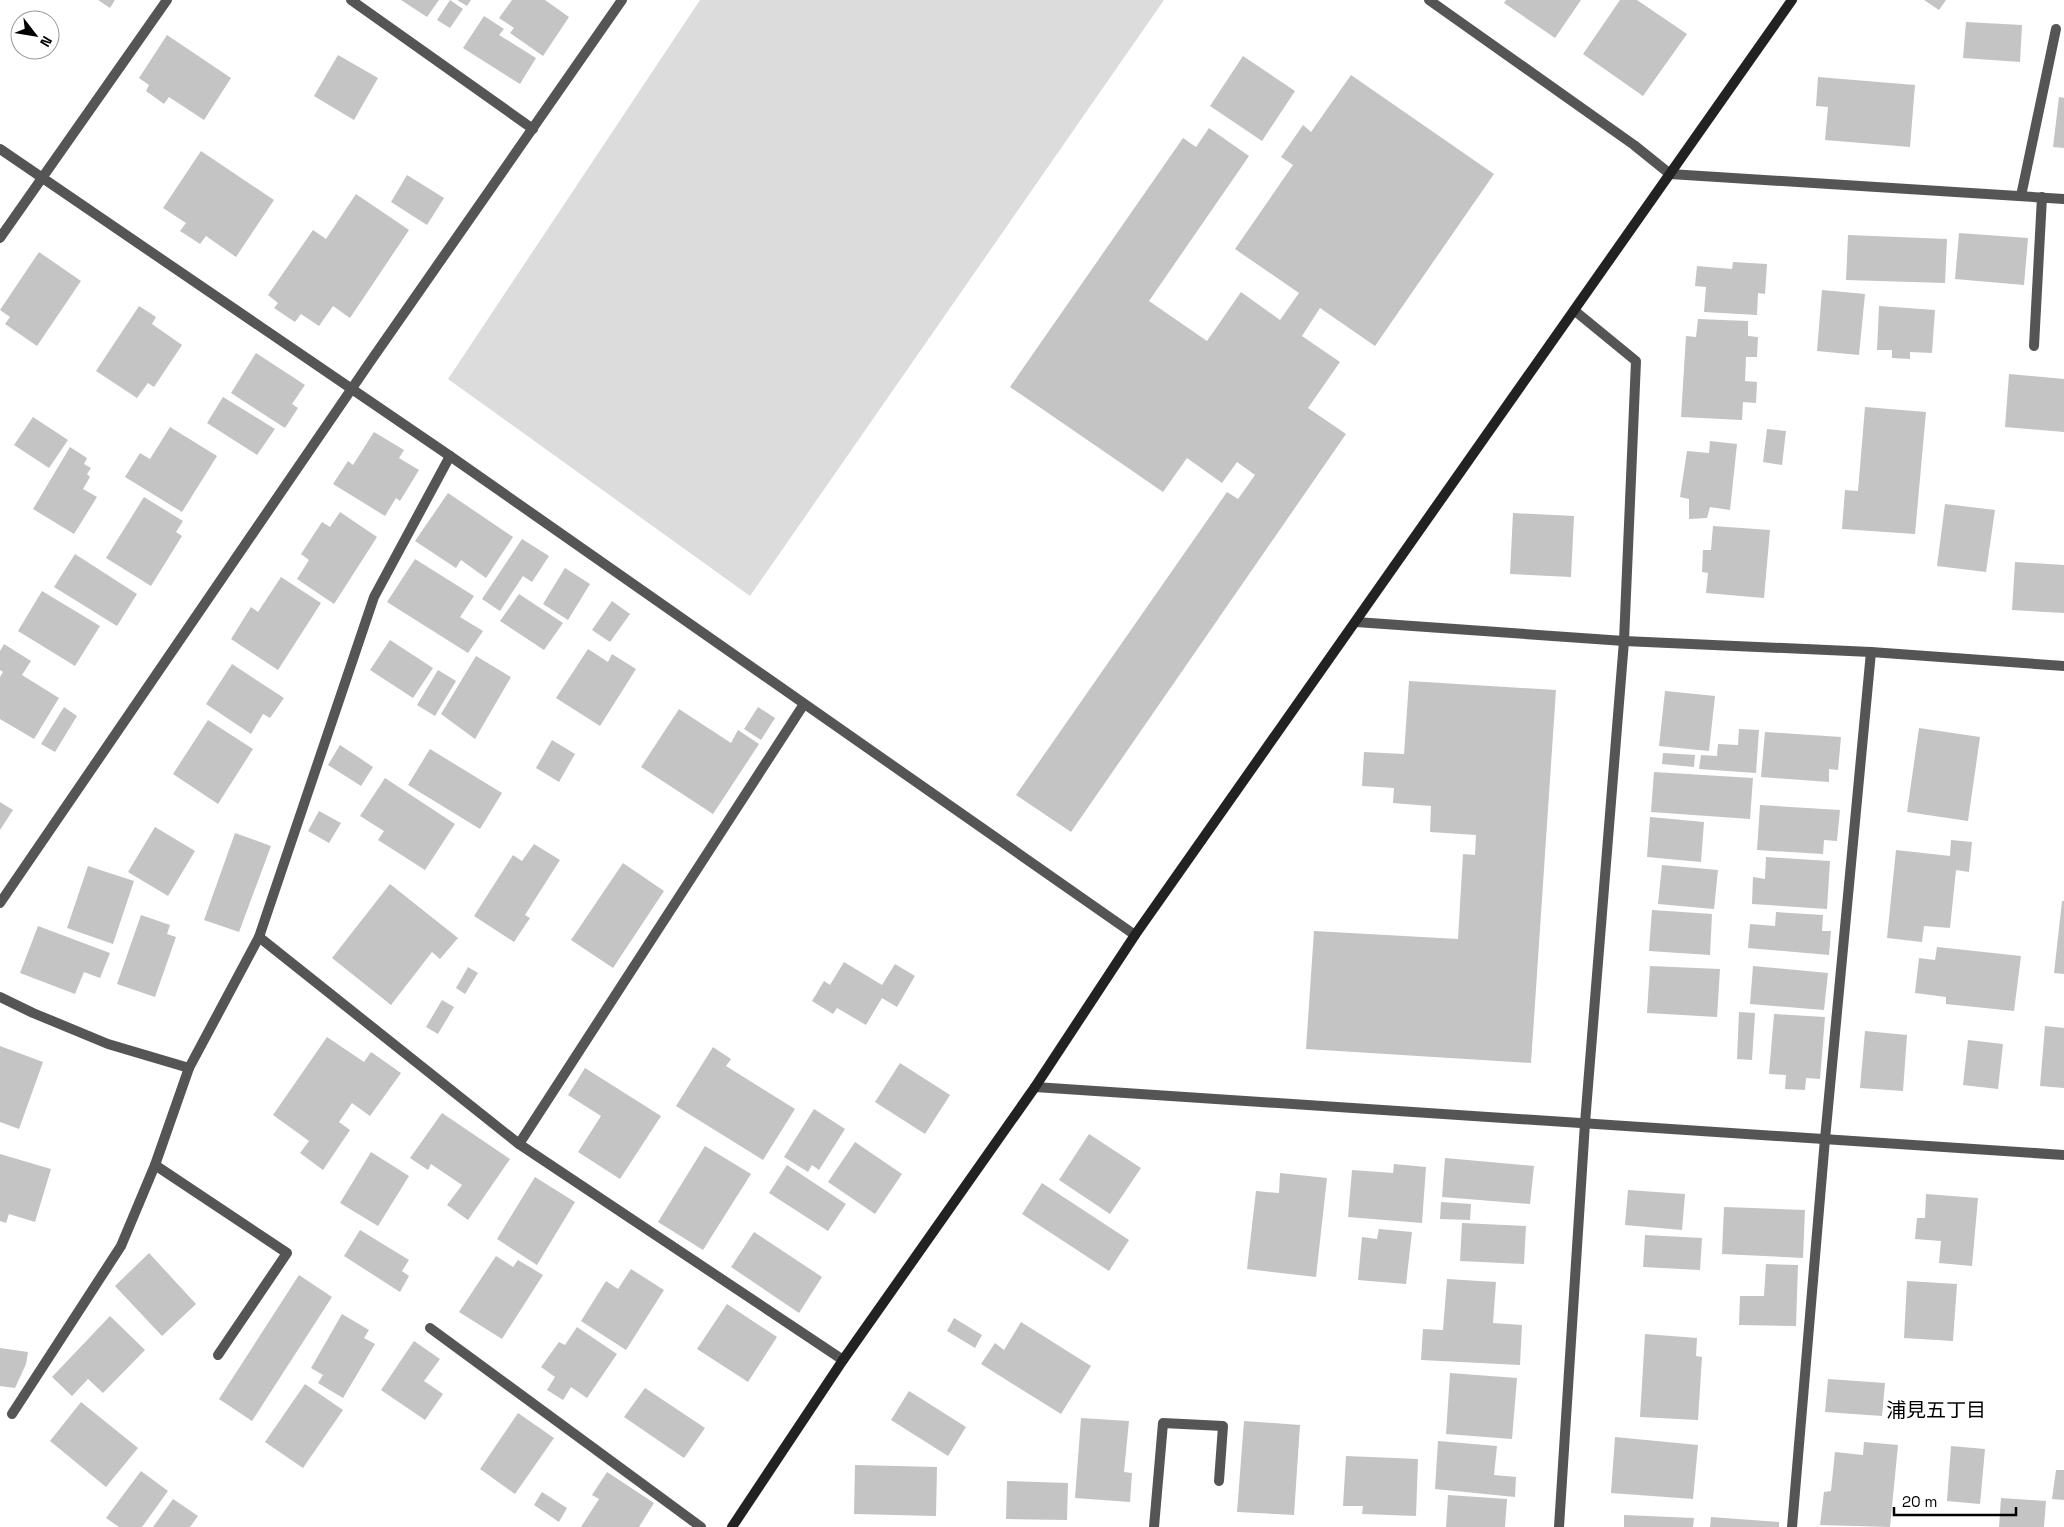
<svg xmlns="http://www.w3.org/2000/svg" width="2064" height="1527" font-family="'Space Grotesk','Noto Sans JP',sans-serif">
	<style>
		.green { fill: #dcdcdc }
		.building { fill: #c4c4c4 }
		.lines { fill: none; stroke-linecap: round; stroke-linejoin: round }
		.lane { stroke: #555; stroke-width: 10 }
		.street { stroke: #555; stroke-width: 10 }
		.secondary { stroke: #222; stroke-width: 10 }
		.labels { text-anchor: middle; stroke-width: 4; stroke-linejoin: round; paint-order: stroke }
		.neighbourhood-label { font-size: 20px; fill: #000; stroke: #fff }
	</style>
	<rect width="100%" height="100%" fill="#fff"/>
	<!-- green -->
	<polygon class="green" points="700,0 1164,0 750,596 448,379"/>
	<!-- building -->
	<g class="building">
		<polygon points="98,0 115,0 110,8"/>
		<polygon points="401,0 439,0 427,17"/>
		<polygon points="450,0 463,9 450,28 437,20"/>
		<polygon points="457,0 471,0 467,6"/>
		<polygon points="512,0 545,0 569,17 543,56 510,33 514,28 499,18"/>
		<polygon points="1506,0 1581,0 1555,38 1504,3"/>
		<polygon points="1620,0 1637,0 1687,34 1643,96 1583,54"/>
		<polygon points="1924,0 1946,0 1939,10"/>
		<polygon points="484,16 504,29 499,35 536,58 520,84 463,48"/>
		<polygon points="1966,22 2022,25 2020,62 1963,58"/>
		<polygon points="167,35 231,78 204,120 169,97 164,104 146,91 149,85 139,78"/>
		<polygon points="338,55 378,78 354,120 314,96"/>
		<polygon points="1243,56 1295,91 1262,141 1210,106"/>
		<polygon points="1351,75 1494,174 1375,346 1320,308 1302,336 1340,362 1308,408 1346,434 1071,832 1016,795 1227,492 1238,499 1255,475 1237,462 1222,483 1187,458 1163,492 1010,387 1183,138 1196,147 1209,128 1249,156 1149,301 1207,341 1241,292 1280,320 1299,293 1235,249 1293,165 1281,157 1303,125 1311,132"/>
		<polygon points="1818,77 1915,85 1910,147 1825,140 1828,107 1816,106"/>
		<polygon points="2059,97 2064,98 2064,148 2053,147"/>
		<polygon points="201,151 274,200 236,257 206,236 200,244 180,231 186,223 163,208"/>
		<polygon points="407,175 444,198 427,225 391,202"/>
		<polygon points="356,194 409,230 350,318 333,306 319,326 301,314 295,322 274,308 278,303 268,295 313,230 326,239"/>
		<polygon points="1959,233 2028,238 2024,285 1955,279"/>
		<polygon points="1848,235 1947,239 1945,283 1846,280"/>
		<polygon points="39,252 81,281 37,346 5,324 10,317 0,310"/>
		<polygon points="1733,262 1767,264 1765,294 1758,293 1757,315 1704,312 1706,287 1695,286 1697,266 1732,269"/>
		<polygon points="1822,290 1865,294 1859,355 1817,351"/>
		<polygon points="139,306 156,317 152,324 182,345 154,387 148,383 137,398 96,371"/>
		<polygon points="1879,306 1935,310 1932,353 1910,352 1910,359 1892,358 1892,350 1877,350"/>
		<polygon points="1698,319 1748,321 1748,336 1758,337 1757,357 1746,357 1745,381 1757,382 1756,403 1743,402 1742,420 1681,417 1686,336 1696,337"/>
		<polygon points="256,353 305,385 292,404 298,408 285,428 231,393"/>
		<polygon points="2009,374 2064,379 2064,432 2005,427"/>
		<polygon points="223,397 275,429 257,455 207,423"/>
		<polygon points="1865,407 1926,412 1915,534 1842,529 1845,490 1858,491"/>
		<polygon points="33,417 68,440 49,468 14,445"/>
		<polygon points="170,427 217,456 182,512 125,477 140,453 150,459"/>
		<polygon points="1767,429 1786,431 1782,465 1763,462"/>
		<polygon points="374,432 404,450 399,458 419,470 400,501 396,498 385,516 333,484 348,461 353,465"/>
		<polygon points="1710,441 1737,444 1730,510 1710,507 1707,518 1689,519 1689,499 1680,497 1687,451 1709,453"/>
		<polygon points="70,447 87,458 84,464 91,468 87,474 90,477 83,489 97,497 74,534 33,509"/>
		<polygon points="448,493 513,537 486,578 461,560 456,568 415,541"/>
		<polygon points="144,497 183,521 176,532 182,536 151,586 106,558"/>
		<polygon points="1945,504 1995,510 1986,572 1937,566"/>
		<polygon points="340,512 377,537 334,604 297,579 309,560 301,554 322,522 330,527"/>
		<polygon points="1513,513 1574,516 1571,577 1510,574"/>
		<polygon points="1713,526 1770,530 1764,598 1706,593 1708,573 1702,572 1703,550 1711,550"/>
		<polygon points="522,539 549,556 532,582 523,576 500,611 482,599"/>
		<polygon points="75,554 137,594 117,626 54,587"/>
		<polygon points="415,559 474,596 460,617 483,631 468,653 387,602"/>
		<polygon points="2015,562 2064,565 2064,613 2012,610"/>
		<polygon points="565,568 590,584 568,620 543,604"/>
		<polygon points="281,577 321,603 278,670 231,639 251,607 258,612"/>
		<polygon points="42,591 100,626 75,666 18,631"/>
		<polygon points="519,594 563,623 544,650 500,621"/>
		<polygon points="612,601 630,614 610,642 592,630"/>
		<polygon points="390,640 433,668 413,698 370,670"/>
		<polygon points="4,644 31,661 22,675 59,698 34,739 0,719 0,677 3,672 0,670 0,651"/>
		<polygon points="588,649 608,662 612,654 636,669 600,726 556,698"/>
		<polygon points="476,656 511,677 475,739 441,714"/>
		<polygon points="232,664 284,698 270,718 263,714 251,734 206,704"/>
		<polygon points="438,670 456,681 435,716 417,705"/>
		<polygon points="1409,681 1556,690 1531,1063 1306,1049 1314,931 1458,939 1463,854 1475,855 1476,835 1430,832 1431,806 1393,803 1394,788 1362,786 1364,752 1404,754"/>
		<polygon points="1665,691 1715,696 1709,751 1659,746"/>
		<polygon points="64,707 77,716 55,752 41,744"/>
		<polygon points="758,707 775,718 761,740 744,729"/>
		<polygon points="679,709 731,743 738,730 759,744 713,814 641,767"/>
		<polygon points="208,720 253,749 218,804 173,774"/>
		<polygon points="1919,728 1980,737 1968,821 1907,812"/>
		<polygon points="1739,729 1759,730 1756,773 1699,769 1701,755 1717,756 1718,744 1738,745"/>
		<polygon points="1765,732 1841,737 1838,770 1829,769 1829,782 1761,777"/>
		<polygon points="552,740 575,754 559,782 536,768"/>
		<polygon points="340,745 373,767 361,786 328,765"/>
		<polygon points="430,749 502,793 480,829 408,785"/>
		<polygon points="1663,753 1695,755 1694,767 1662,764"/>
		<polygon points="1654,772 1753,778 1750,819 1651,812"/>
		<polygon points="385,778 455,824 425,870 378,840 384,831 360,816"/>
		<polygon points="0,802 13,810 0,830"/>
		<polygon points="1760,805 1840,810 1837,841 1824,840 1823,854 1757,850"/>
		<polygon points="319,811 341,823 329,843 308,831"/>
		<polygon points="1650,817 1704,822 1701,862 1647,857"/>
		<polygon points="155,827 195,851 168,896 128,872"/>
		<polygon points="235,833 271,846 239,932 204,920"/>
		<polygon points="1951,840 1972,842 1969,872 1956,870 1950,928 1924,926 1922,942 1887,938 1896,850 1950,856"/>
		<polygon points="534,844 560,860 525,915 530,918 514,942 474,916 513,855 522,861"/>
		<polygon points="1766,857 1830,861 1827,909 1752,904 1753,877 1765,879"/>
		<polygon points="623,863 664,891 613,968 571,940"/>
		<polygon points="1662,865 1718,870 1714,909 1658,904"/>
		<polygon points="88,866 134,881 113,944 67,928"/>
		<polygon points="390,884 458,938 440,959 432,952 391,1005 332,958"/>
		<polygon points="2062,901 2064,901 2064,974 2054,973"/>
		<polygon points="1652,910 1712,914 1710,955 1649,951"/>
		<polygon points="1776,912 1823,915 1822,931 1831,931 1829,955 1748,948 1750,924 1775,926"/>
		<polygon points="141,915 170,925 167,934 176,937 155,997 117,984"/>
		<polygon points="38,926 110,953 100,978 84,972 75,994 20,973"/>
		<polygon points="1937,947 2021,956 2014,1011 1946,1004 1946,997 1915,993 1919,958 1935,960"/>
		<polygon points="844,962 882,985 895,964 915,976 897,1007 882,998 866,1025 837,1008 833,1014 812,1001 824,981 830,985"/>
		<polygon points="1650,966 1720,969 1717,1017 1647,1013"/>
		<polygon points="1753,966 1828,973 1824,1010 1750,1004"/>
		<polygon points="468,967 478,973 465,994 456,988"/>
		<polygon points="442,1000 454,1007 438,1034 426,1027"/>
		<polygon points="1739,1012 1755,1013 1752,1060 1737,1059"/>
		<polygon points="1774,1014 1825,1017 1820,1079 1806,1078 1805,1090 1785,1089 1786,1075 1769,1074"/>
		<polygon points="2045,1026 2064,1028 2064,1088 2040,1086"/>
		<polygon points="1865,1031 1907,1035 1903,1091 1860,1088"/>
		<polygon points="327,1037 364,1062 371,1052 401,1073 370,1116 352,1103 339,1122 350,1130 323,1170 300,1153 309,1141 273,1115"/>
		<polygon points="1968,1040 2003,1044 1998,1089 1963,1085"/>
		<polygon points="0,1046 43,1062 19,1129 0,1122"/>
		<polygon points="713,1047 731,1059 726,1066 795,1109 763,1160 676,1106"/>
		<polygon points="900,1063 950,1095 925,1134 875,1102"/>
		<polygon points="585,1068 661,1116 620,1179 578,1152 601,1116 568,1095"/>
		<polygon points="814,1109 845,1129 819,1170 812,1165 808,1172 784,1157"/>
		<polygon points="442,1113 510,1159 468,1220 447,1205 462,1185 431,1164 428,1170 410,1158"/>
		<polygon points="1089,1134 1141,1168 1110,1214 1059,1180"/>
		<polygon points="855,1142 902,1174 875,1214 828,1182"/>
		<polygon points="705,1146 751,1174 703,1250 658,1222"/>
		<polygon points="371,1152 409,1176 378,1226 340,1203"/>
		<polygon points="0,1154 51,1169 35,1222 9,1214 6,1223 0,1221"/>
		<polygon points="1445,1158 1534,1166 1530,1204 1442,1197"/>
		<polygon points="1394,1164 1426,1167 1422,1223 1348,1217 1352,1170 1393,1173"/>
		<polygon points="787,1165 846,1204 828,1231 769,1193"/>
		<polygon points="1280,1173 1327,1178 1316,1277 1247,1269 1256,1191 1279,1193"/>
		<polygon points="535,1177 575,1202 537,1265 497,1239"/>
		<polygon points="1042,1183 1129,1240 1109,1271 1022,1214"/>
		<polygon points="1628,1190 1685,1194 1682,1230 1625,1225"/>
		<polygon points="1926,1194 1978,1198 1972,1266 1939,1263 1941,1241 1915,1239 1917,1218 1925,1218"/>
		<polygon points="1441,1202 1471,1204 1470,1220 1440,1219"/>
		<polygon points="1724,1207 1805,1210 1803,1258 1722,1254"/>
		<polygon points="1462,1223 1526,1226 1524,1264 1460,1261"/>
		<polygon points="1379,1229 1412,1232 1406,1284 1358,1280 1362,1237 1377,1239"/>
		<polygon points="360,1230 409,1260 402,1271 409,1276 400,1292 344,1256"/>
		<polygon points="754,1232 822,1277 799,1313 731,1267"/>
		<polygon points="1645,1235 1702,1238 1700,1270 1643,1267"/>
		<polygon points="149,1253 196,1304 162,1336 115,1286"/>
		<polygon points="496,1256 513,1267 518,1260 543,1275 502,1339 459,1312"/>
		<polygon points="1766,1264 1798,1265 1796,1326 1739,1325 1740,1296 1764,1296"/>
		<polygon points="631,1269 664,1290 626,1350 581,1321 606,1281 618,1289"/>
		<polygon points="299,1275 332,1297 252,1421 219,1399"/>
		<polygon points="1447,1279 1496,1282 1493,1323 1522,1325 1520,1365 1421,1360 1423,1329 1443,1330"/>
		<polygon points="1907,1281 1957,1284 1953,1341 1904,1338"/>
		<polygon points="727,1304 777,1337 748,1382 697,1349"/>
		<polygon points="342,1314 369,1330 364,1338 375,1344 343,1398 318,1383 323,1375 311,1368"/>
		<polygon points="110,1316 145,1350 103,1393 88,1379 72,1396 52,1377"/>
		<polygon points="954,1318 982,1335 975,1348 947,1331"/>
		<polygon points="1021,1322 1091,1366 1061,1414 981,1364 995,1343 1004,1350"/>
		<polygon points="577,1327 617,1354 587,1398 571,1387 563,1400 547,1390 555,1377 541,1367 559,1342 565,1345"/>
		<polygon points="1645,1334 1697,1338 1696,1356 1702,1357 1698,1420 1640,1417"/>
		<polygon points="414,1341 440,1359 424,1381 443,1394 425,1420 381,1390"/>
		<polygon points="0,1348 28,1352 26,1364 15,1388 0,1386"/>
		<polygon points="1450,1373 1517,1378 1512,1439 1446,1434"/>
		<polygon points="1828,1379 1885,1383 1882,1416 1825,1412"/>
		<polygon points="305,1384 343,1410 303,1468 265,1442"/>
		<polygon points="645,1388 705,1428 684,1458 624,1417"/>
		<polygon points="909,1391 966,1427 948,1456 891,1420"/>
		<polygon points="81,1402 138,1448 106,1487 50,1441"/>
		<polygon points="518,1413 554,1438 515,1494 480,1469"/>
		<polygon points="1081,1418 1129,1421 1124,1472 1132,1473 1130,1502 1075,1498"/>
		<polygon points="1244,1421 1300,1425 1294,1515 1237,1512"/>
		<polygon points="1615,1437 1698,1445 1693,1499 1611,1493"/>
		<polygon points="1438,1441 1497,1446 1494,1475 1516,1477 1515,1497 1435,1489"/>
		<polygon points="1864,1442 1898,1445 1890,1527 1820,1525 1824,1492 1831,1491 1835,1452 1863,1455"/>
		<polygon points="1951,1446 1985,1449 1980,1504 1947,1501"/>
		<polygon points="1346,1456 1418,1459 1416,1516 1362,1514 1363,1506 1343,1506"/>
		<polygon points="855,1465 937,1467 936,1516 854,1514"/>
		<polygon points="2056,1470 2064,1470 2064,1500 2052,1499"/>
		<polygon points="141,1471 168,1491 142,1527 119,1527 106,1518"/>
		<polygon points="607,1472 654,1503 639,1527 581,1527 599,1499 592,1495"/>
		<polygon points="1007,1481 1068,1483 1067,1520 1006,1519"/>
		<polygon points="542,1492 567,1508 559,1522 534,1505"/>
		<polygon points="1448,1495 1507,1499 1505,1527 1446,1527"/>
		<polygon points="2001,1498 2046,1501 2044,1527 1999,1527"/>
		<polygon points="173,1499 198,1516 190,1527 153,1527"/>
		<polygon points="1624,1515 1694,1518 1693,1527 1624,1527"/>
		<polygon points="1711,1517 1779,1522 1779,1527 1710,1527"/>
	</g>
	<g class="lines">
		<!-- lane -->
		<g class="lane">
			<polyline points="2021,196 2056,29"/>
			<polyline points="2034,346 2042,197"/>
			<polyline points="155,1165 287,1253 218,1355"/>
			<polyline points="1154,1527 1163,1423 1223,1426 1219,1481"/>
		</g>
		<!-- street -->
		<g class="street">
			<polyline points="351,0 533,129"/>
			<polyline points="1429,0 1634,145 1670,174 2064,199"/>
			<polyline points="0,149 450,456 1135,935"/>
			<polyline points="0,238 167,0"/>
			<polyline points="1356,622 1624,641 1871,652 2064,666"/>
			<polyline points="0,903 370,362 622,0"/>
			<polyline points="259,937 519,1144 843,1360"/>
			<polyline points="0,997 33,1013 108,1044 189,1068"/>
			<polyline points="1035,1087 2064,1155"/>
			<polyline points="519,1144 804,704"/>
			<polyline points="430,1328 701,1527"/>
			<polyline points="12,1414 121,1246 155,1165 189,1068 259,937 374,597 450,456"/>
			<polyline points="1559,1527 1585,1123 1624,641 1636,361 1575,311"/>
			<polyline points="1792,1527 1825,1139 1871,652"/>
		</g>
		<!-- secondary -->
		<polyline class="secondary" points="732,1527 843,1360 1035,1087 1135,935 1792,0"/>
	</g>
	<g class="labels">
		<!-- neighbourhood labels -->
		<g class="neighbourhood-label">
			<text x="1936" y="1417">浦見五丁目</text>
		</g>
	</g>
	<!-- north arrow -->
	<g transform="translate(35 35) rotate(121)"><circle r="24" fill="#ffffff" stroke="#999999"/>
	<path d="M0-4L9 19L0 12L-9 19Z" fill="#000000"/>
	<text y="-8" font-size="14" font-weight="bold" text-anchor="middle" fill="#000000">N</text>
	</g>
	<!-- scale -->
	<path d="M1894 1507v8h122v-8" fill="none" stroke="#000000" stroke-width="2.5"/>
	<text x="1902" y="1507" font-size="15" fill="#000000" stroke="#ffffff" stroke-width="4" paint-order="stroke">20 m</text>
</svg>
